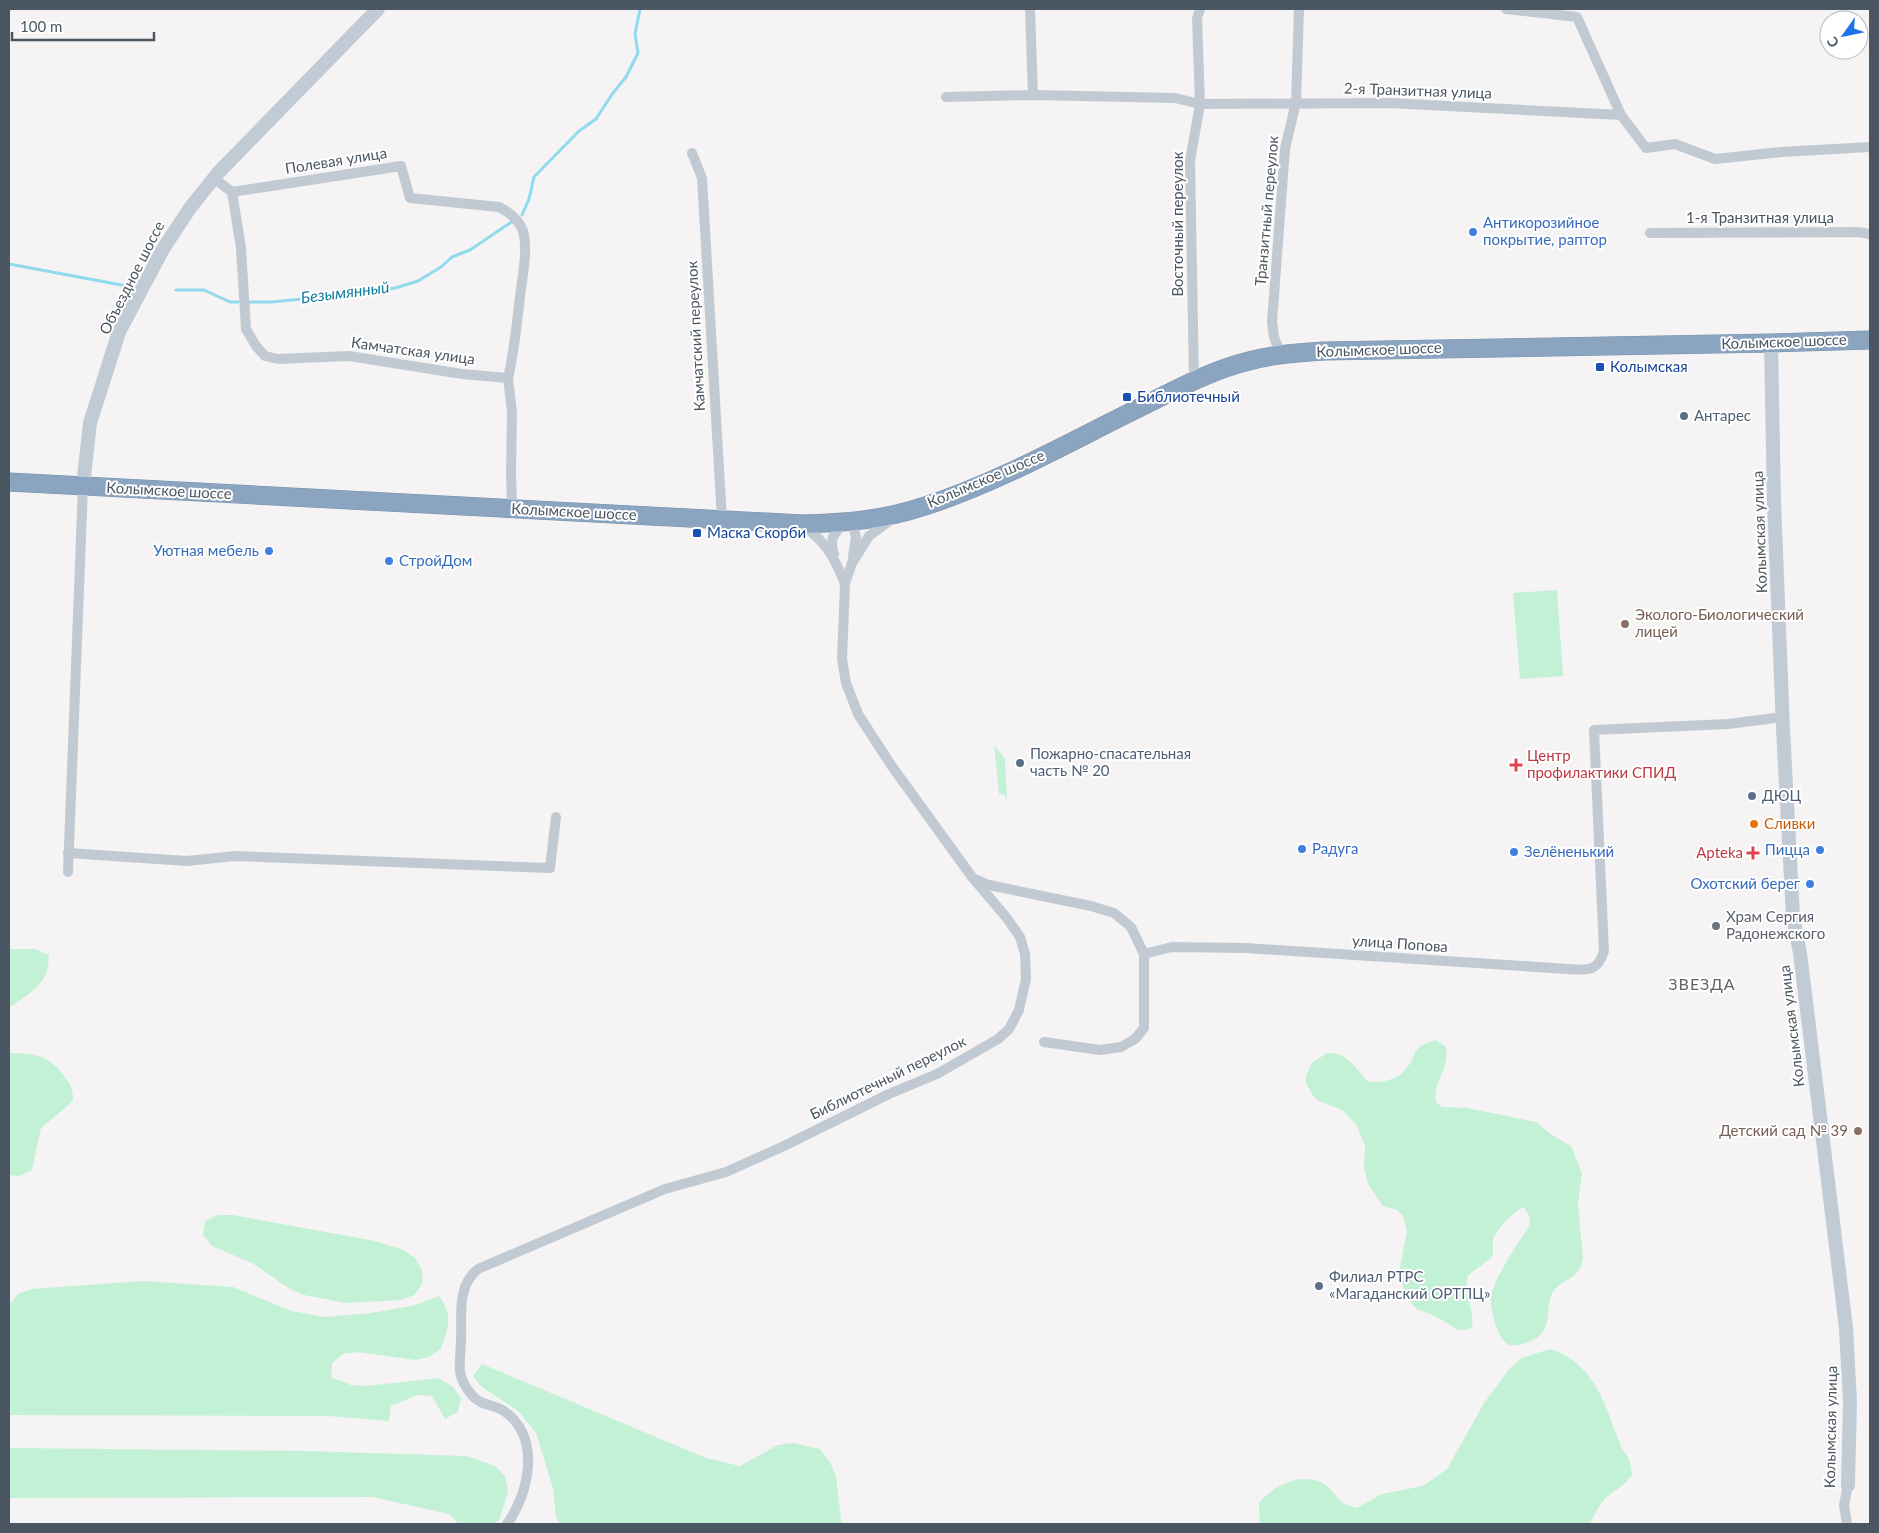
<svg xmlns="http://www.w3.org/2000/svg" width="1879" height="1533" font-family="Lato,sans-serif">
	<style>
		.green { fill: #c3f1d5 }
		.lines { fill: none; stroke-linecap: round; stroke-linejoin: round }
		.stream { stroke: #90daee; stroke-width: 3 }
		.highway-casing { stroke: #7690ad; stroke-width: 19 }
		.street { stroke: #c1cad2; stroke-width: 10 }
		.secondary { stroke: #c1cbd6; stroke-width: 14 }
		.highway { stroke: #8ba5c1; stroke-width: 18 }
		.shop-dot { fill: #3f7fe0; stroke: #fff; stroke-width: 2 }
		.transit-dot { fill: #1a4fb4; stroke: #fff; stroke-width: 2 }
		.service-dot { fill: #5c6f8a; stroke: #fff; stroke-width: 2 }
		.education-dot { fill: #8d6e63; stroke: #fff; stroke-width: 2 }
		.health-dot { fill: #e0444e; stroke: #fff; stroke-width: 2 }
		.food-dot { fill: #e8710a; stroke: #fff; stroke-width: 2 }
		.worship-dot { fill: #6b7280; stroke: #fff; stroke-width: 2 }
		.labels { text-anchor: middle; stroke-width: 4; stroke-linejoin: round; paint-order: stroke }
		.street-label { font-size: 15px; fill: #4a5661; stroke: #fff }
		.shop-label { font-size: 15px; fill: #366cbe; stroke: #fff; text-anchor: start }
		.transit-label { font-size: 15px; fill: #164399; stroke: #fff; text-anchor: start }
		.service-label { font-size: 15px; fill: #4e5e75; stroke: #fff; text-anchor: start }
		.education-label { font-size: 15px; fill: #785e54; stroke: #fff; text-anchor: start }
		.health-label { font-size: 15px; fill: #be3a42; stroke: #fff; text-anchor: start }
		.food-label { font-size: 15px; fill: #c56008; stroke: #fff; text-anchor: start }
		.worship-label { font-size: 15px; fill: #5b616d; stroke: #fff; text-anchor: start }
		.water-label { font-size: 16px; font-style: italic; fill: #0c7c9b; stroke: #fff }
		.neighbourhood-label { font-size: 16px; letter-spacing: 1px; fill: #5f6368; stroke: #fff }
	</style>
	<rect width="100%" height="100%" fill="#f5f3f3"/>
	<!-- green -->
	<g class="green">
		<polygon points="1557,590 1563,676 1520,679 1513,593"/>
		<polygon points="994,745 1005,759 1007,799 1003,794 999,794"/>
		<path d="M9,949H35L49,955C48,959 49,963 48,967C45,985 23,999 9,1007Z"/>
		<path d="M1436,1040L1446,1047C1450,1068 1432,1083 1436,1102L1442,1107L1467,1108L1536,1122L1552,1135L1571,1146L1582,1173L1578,1205L1583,1258C1579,1283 1560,1277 1552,1294C1546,1306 1551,1324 1541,1334C1537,1339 1531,1341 1525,1343C1521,1345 1514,1346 1510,1345C1497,1341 1490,1308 1491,1297C1492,1281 1520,1241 1529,1226L1530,1218L1524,1207C1515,1209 1495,1231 1493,1240C1492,1247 1495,1254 1490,1259C1483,1265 1474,1269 1468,1276C1463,1293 1475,1309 1472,1327L1466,1330H1458L1437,1317L1417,1309L1411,1303L1406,1297L1402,1283L1400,1267L1407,1231L1403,1216L1397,1210L1383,1206L1368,1184L1364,1168L1365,1146L1356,1124L1342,1110L1319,1101L1313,1096L1306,1083V1076L1312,1063L1327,1053H1334L1341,1055L1353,1064L1367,1081C1384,1084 1401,1079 1411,1062C1414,1056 1415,1049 1421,1046C1425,1043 1431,1042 1436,1040Z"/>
		<path d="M9,1053C34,1054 48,1054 64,1076C71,1085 73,1089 73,1101L41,1128L32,1170L19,1176L9,1175Z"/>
		<polygon points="218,1215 232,1215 375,1241 403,1250 415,1258 422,1270 423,1283 414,1295 401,1300 346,1303 304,1295 290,1289 252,1263 212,1246 203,1235 205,1221"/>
		<path d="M143,1281L233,1287L291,1311L325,1317L371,1313L416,1305L439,1296C454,1317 448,1326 441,1349L429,1357L415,1360L358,1352L343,1354L332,1363L331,1377L351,1385L366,1386L438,1378L453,1387L461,1398L458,1412L445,1419L432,1396L417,1395L391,1406L389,1421L328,1416L9,1415V1305L18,1294L32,1289Z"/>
		<path d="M1550,1349C1596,1364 1605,1406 1621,1446C1623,1451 1627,1455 1629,1459C1631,1464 1631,1470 1632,1475C1623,1487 1618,1488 1608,1496C1599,1504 1595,1514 1590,1524H1260L1259,1503C1273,1486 1300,1472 1322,1483C1330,1486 1335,1496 1342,1502C1346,1505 1352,1506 1357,1508L1382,1494L1423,1486L1447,1469L1484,1403L1510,1368L1522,1358Z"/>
		<polygon points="482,1364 706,1458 740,1466 778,1445 793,1443 820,1449 830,1462 836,1477 841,1520 844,1524 559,1524 556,1516 553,1488 536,1433 518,1411 482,1387 473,1376"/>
		<polygon points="9,1448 304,1451 467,1456 495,1466 505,1476 508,1491 500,1518 495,1524 459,1524 449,1514 373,1497 9,1498"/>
	</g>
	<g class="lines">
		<!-- stream -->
		<g class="stream">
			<polyline points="522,215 529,199 534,177 579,131 596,119 613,93 626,77 638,53 635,34 640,9"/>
			<polyline points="9,264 127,286"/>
			<polyline points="176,290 204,290 230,302 238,302"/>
			<polyline points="249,302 272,302 369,292 395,288 418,281 441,267 452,257 470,250 513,221"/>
		</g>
		<defs>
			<path id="highway" d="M9,482L802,524C845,523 883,520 925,506C1000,482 1073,440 1145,405C1179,388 1212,370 1249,361C1274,354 1299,353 1324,351L1771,343L1870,340"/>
		</defs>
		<!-- highway casing -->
		<use href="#highway" class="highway-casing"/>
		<!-- street -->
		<g class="street">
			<polyline points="1030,9 1033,95"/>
			<polyline points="1506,9 1577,17 1621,115"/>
			<polyline points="946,97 1033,95 1175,98 1200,104 1388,103 1621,115 1646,148 1675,144 1715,159 1781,152 1870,147"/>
			<polyline points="692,153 702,178 722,520"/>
			<path d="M214,178L232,192L401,166L410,198L499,207C509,212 519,220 523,231C528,249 523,272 521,289C517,319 515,349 508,378"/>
			<polyline points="232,192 241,248 246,329 256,346 265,356 278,359 349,356 462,374 508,378 512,412 511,473 512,508"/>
			<polyline points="1650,233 1858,232 1870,234"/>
			<polyline points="1281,355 1274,337 1272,322 1285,149 1296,102 1299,9"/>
			<polyline points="1194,381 1190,161 1200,104 1197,18 1200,9"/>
			<polyline points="852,522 856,537 853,557"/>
			<path d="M803,525C827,544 834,556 845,584"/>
			<path d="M834,554C829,539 833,534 845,523"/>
			<polyline points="68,853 187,861 235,856 550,868 556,817"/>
			<polyline points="68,872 83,486"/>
			<polyline points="975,879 989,885 1091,906 1114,913 1131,927 1144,954 1144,1028 1135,1039 1121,1047 1100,1050 1044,1042"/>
			<path d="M1144,954L1172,947L1246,948L1568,969C1588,970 1598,972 1604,951L1594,730L1728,724L1783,717"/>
			<path d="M507,1524C530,1492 541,1437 504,1411C493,1404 480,1406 471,1394C466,1388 461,1379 460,1371C459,1361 461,1350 461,1340C462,1325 459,1305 464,1291C466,1282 471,1275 478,1269L665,1189L726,1172L784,1146L889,1094L937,1074L998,1039L1009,1029L1019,1010L1026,979L1025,954L1020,937L1006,917L972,877L891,765L858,714L846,683L842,659L845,584L852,563L869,536L892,519"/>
			<polyline points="1847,1524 1844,1505 1848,1485"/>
		</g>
		<!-- secondary -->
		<g class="secondary">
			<polyline points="1771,343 1774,501 1783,729 1793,916 1800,953 1846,1328 1850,1401 1848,1485"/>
			<polyline points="83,486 90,423 119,332 163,249 190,208 218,173 378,9"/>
		</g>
		<!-- highway -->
		<use href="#highway" class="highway"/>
	</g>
	<!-- markers -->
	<g class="shop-dot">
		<circle cx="1473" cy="232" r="5"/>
		<circle cx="269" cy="551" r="5"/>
		<circle cx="389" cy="561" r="5"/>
		<circle cx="1302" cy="849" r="5"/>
		<circle cx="1820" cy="850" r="5"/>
		<circle cx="1514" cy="852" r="5"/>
		<circle cx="1810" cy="884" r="5"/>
	</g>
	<g class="transit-dot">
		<rect x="1595" y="362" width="10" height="10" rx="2.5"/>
		<rect x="1122" y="392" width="10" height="10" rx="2.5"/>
		<rect x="692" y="528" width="10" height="10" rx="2.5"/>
	</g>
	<g class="service-dot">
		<circle cx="1684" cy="416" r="5"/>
		<circle cx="1020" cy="763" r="5"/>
		<circle cx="1752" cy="796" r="5"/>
		<circle cx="1319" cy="1286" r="5"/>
	</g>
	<g class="education-dot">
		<circle cx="1625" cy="624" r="5"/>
		<circle cx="1858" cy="1131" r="5"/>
	</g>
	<g class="health-dot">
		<path d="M1513.5 757.5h5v5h5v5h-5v5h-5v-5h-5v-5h5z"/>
		<path d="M1750.5 845.5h5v5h5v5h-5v5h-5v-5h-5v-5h5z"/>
	</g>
	<circle class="food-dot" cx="1754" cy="824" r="5"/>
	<circle class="worship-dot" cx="1716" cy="926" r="5"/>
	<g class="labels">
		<!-- street labels -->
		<g class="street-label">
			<text transform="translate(1418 91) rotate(2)" y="5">2-я Транзитная улица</text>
			<text transform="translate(336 161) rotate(-9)" y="5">Полевая улица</text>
			<text transform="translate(1267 211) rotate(-85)" y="5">Транзитный переулок</text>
			<text x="1760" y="223">1-я Транзитная улица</text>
			<text transform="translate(1178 224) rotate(-90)" y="5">Восточный переулок</text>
			<text transform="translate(132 278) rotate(-63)" y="5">Объездное шоссе</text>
			<text transform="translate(696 336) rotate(-93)" y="5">Камчатский переулок</text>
			<text transform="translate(1784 342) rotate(-2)" y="5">Колымское шоссе</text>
			<text transform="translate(1379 350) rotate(-2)" y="5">Колымское шоссе</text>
			<text transform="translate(413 351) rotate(8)" y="5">Камчатская улица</text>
			<text transform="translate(986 479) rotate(-23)" y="5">Колымское шоссе</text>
			<text transform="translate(169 491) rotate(3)" y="5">Колымское шоссе</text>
			<text transform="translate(574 512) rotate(3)" y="5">Колымское шоссе</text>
			<text transform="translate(1760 532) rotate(-92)" y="5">Колымская улица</text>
			<text transform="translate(1400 944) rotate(4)" y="5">улица Попова</text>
			<text transform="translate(1792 1026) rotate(-97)" y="5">Колымская улица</text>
			<text transform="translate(888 1078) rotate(-26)" y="5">Библиотечный переулок</text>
			<text transform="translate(1831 1427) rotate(-89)" y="5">Колымская улица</text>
		</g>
		<!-- shop labels -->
		<g class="shop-label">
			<text x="1483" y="228">Антикорозийное<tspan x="1483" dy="17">покрытие, раптор</tspan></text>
			<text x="259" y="556" text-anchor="end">Уютная мебель</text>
			<text x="399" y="566">СтройДом</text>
			<text x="1312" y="854">Радуга</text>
			<text x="1810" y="855" text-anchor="end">Пицца</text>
			<text x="1524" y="857">Зелёненький</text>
			<text x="1800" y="889" text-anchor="end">Охотский берег</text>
		</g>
		<!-- transit labels -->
		<g class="transit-label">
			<text x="1610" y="372">Колымская</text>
			<text x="1137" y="402">Библиотечный</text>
			<text x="707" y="538">Маска Скорби</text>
		</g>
		<!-- service labels -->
		<g class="service-label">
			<text x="1694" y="421">Антарес</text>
			<text x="1030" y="759">Пожарно-спасательная<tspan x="1030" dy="17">часть № 20</tspan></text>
			<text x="1762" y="801">ДЮЦ</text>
			<text x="1329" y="1282">Филиал РТРС<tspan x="1329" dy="17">«Магаданский ОРТПЦ»</tspan></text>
		</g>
		<!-- education labels -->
		<g class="education-label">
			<text x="1635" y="620">Эколого-Биологический<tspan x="1635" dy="17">лицей</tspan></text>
			<text x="1848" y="1136" text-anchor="end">Детский сад № 39</text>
		</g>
		<!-- health labels -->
		<g class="health-label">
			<text x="1527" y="761">Центр<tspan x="1527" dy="17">профилактики СПИД</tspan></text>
			<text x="1743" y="858" text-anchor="end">Apteka</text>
		</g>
		<!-- food labels -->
		<g class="food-label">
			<text x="1764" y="829">Сливки</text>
		</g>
		<!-- worship labels -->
		<g class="worship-label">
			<text x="1726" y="922">Храм Сергия<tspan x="1726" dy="17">Радонежского</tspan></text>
		</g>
		<!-- water labels -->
		<g class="water-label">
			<text transform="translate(345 292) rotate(-7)" y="6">Безымянный</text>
		</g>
		<!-- neighbourhood labels -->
		<g class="neighbourhood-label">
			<text x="1702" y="990">ЗВЕЗДА</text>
		</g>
	</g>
	<!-- border -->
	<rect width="1879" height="1533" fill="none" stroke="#4a5661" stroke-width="20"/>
	<!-- north arrow -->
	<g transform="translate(1844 35) rotate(237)"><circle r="24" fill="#ffffff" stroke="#b7bbc0"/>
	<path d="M0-4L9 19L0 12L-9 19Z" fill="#1a73e8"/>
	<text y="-8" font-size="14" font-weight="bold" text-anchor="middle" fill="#4a5661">С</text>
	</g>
	<!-- scale -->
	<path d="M12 32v8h142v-8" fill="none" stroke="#4a5661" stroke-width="2.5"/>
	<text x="20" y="32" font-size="15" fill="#4a5661" stroke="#ffffff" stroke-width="4" paint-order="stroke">100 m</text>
</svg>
